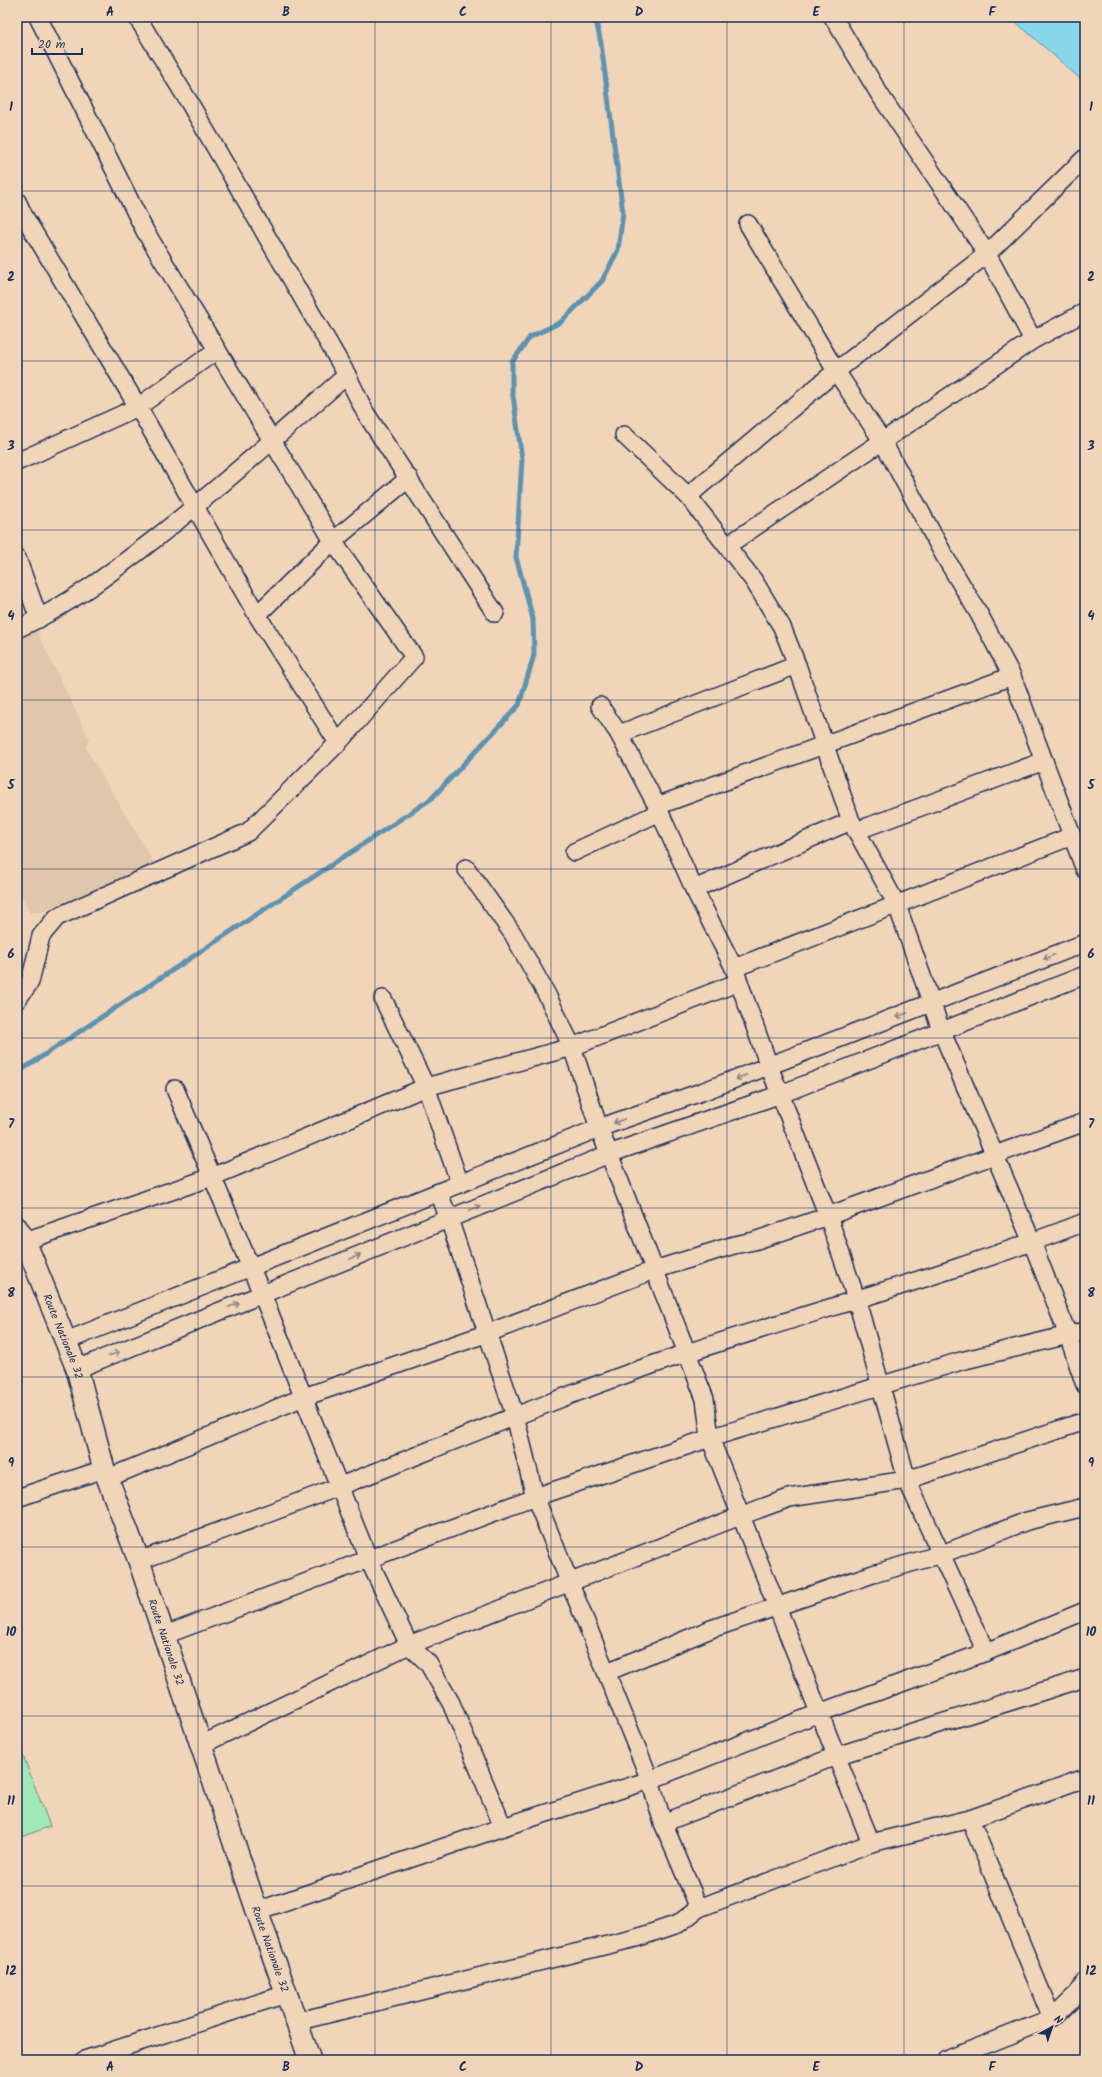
<svg xmlns="http://www.w3.org/2000/svg" width="1102" height="2077" font-family="Kalam,sans-serif">
	<rect width="100%" height="100%" fill="#f1d5b8"/>
	<filter id="ink" filterUnits="userSpaceOnUse"><feTurbulence type="fractalNoise" baseFrequency=".025" numOctaves="2"/><feDisplacementMap in="SourceGraphic" scale="8" xChannelSelector="R" yChannelSelector="G"/><feConvolveMatrix kernelMatrix="1 2 1 2 8 2 1 2 1" color-interpolation-filters="sRGB"/></filter>
	<g filter="url(#ink)">
		<path fill="#e0c6aa" d="M36,630L89,738L86,748L154,863L43,911L30,913L17,886V639Z"/>
		<path fill="#a2e9b7" stroke="#5e8c8a" d="M17,1740L50,1826L17,1839Z"/>
		<path fill="#89d5e9" stroke="#5d93b1" d="M1010,17H1085V83Z"/>
		<g fill="none" stroke-linecap="round" stroke-linejoin="round">
			<path stroke="#5d93b1" stroke-width="5" d="M17,1073L431,799L519,705L534,655L533,619L516,557L522,459L512,389V362L530,337L561,322L602,281L618,250L623,213L601,43L595,17"/>
			<defs>
				<g id="minor">
					<path d="M137,17L189,102L347,375L365,412L495,613"/>
					<path d="M833,17L880,95L987,254L1033,340"/>
					<path d="M17,201L24,216L138,407L257,615L338,743"/>
					<path d="M748,224L836,371L883,442L945,557L979,614L1012,676L1085,870"/>
					<path d="M624,435L688,496L754,581L782,627L797,665L851,821L897,905L941,1030L1032,1242L1068,1335L1085,1385"/>
					<path d="M17,462L138,407L217,350"/>
					<path d="M688,496L836,371L987,254L1085,158"/>
					<path d="M728,545L1033,340L1085,312"/>
					<path d="M17,558L39,619"/>
					<path d="M257,615L333,541L409,478"/>
					<path d="M17,629C68,606 112,572 156,538C222,486 284,430 347,375"/>
					<path d="M600,706L619,734L657,806L694,889L734,968L769,1066L828,1216L857,1301L907,1480L986,1652"/>
					<path d="M619,734L797,665"/>
					<path d="M657,806L1012,676"/>
					<path d="M856,831L1044,761"/>
					<path d="M574,852L660,812"/>
					<path d="M466,868L513,934L547,995L572,1047L599,1128L705,1399L710,1438L871,1843"/>
					<path d="M694,889L851,821"/>
					<path d="M734,968L1072,836"/>
					<path d="M383,999L426,1087L460,1184"/>
					<path d="M17,1000L30,982L41,936L57,917L248,832L338,743L414,657L333,541L145,231L38,17"/>
					<path d="M175,1089L262,1294L368,1558L409,1645L428,1663L451,1703L503,1827"/>
					<path d="M439,1193L449,1219L515,1416L535,1497L650,1780L663,1823L699,1908L871,1843L970,1819L1085,1778"/>
					<path d="M25,1241L212,1177L426,1087L572,1047L739,982"/>
					<path d="M66,1341L599,1128L704,1091L1085,943"/>
					<path d="M77,1369L609,1154L781,1094L1085,975"/>
					<path d="M108,1478L304,1397L488,1333L654,1270L734,1245L754,1241L828,1216L1085,1122"/>
					<path d="M17,1498L104,1469"/>
					<path d="M139,1561C207,1535 275,1512 343,1485C457,1440 570,1392 687,1353C819,1309 955,1273 1085,1222"/>
					<path d="M165,1635L535,1497L710,1438L961,1361L1085,1331"/>
					<path d="M607,1672L711,1629L873,1574L942,1554L1027,1521L1085,1507"/>
					<path d="M201,1745L409,1645L740,1516L789,1498L907,1480L1085,1421"/>
					<path d="M970,1819L1052,2018"/>
					<path d="M663,1823L836,1756L1085,1678"/>
					<path d="M257,1911L503,1827L650,1780L819,1713L986,1652L1085,1611"/>
					<path d="M295,2022L636,1938L678,1924L699,1908"/>
					<path d="M84,2060L286,1994"/>
					<path d="M946,2060L1052,2018L1078,1993L1085,1981"/>
				</g>
				<g id="tertiary">
					<path id="s1" d="M17,1228L25,1241L77,1369L104,1469L139,1561L257,1911L310,2060"/>
				</g>
			</defs>
			<use href="#minor" stroke="#1b2f5e" stroke-width="20"/>
			<use href="#tertiary" stroke="#1b2f5e" stroke-width="24"/>
			<use href="#minor" stroke="#f1d5b8" stroke-width="17"/>
			<use href="#tertiary" stroke="#f1d5b8" stroke-width="21"/>
		</g>
		<defs><path id="oneway-shaft" d="M-6 0H5M1.5-3L5.5 0L1.5 3" fill="none" stroke-width="1.6" stroke-linecap="round" stroke-linejoin="round"/></defs>
		<g stroke="#86828b">
			<use href="#oneway-shaft" transform="translate(1049 957) rotate(158)"/>
			<use href="#oneway-shaft" transform="translate(902 1015) rotate(159)"/>
			<use href="#oneway-shaft" transform="translate(741 1077) rotate(159)"/>
			<use href="#oneway-shaft" transform="translate(619 1121) rotate(160)"/>
			<use href="#oneway-shaft" transform="translate(475 1208) rotate(-22)"/>
			<use href="#oneway-shaft" transform="translate(355 1257) rotate(-22)"/>
			<use href="#oneway-shaft" transform="translate(234 1305) rotate(-22)"/>
			<use href="#oneway-shaft" transform="translate(114 1354) rotate(-22)"/>
		</g>
	</g>
	<path fill="none" stroke="#1b2f5e" stroke-width="1" stroke-opacity="0.55" d="M198,17V2060M375,17V2060M551,17V2060M727,17V2060M904,17V2060M17,191H1085M17,361H1085M17,530H1085M17,700H1085M17,869H1085M17,1038H1085M17,1208H1085M17,1377H1085M17,1547H1085M17,1716H1085M17,1886H1085"/>
	<g text-anchor="middle" stroke-width="3" stroke-linejoin="round" paint-order="stroke">
		<g font-size="11" fill="#1b2f5e" stroke="#f1d5b8">
			<text dy="4" stroke="none"><textPath href="#s1" startOffset="118">Route Nationale 32</textPath></text>
			<text dy="4" stroke="none"><textPath href="#s1" startOffset="441">Route Nationale 32</textPath></text>
			<text dy="4" stroke="none"><textPath href="#s1" startOffset="765">Route Nationale 32</textPath></text>
		</g>
	</g>
	<rect width="1102" height="2077" fill="none" stroke="#f1d5b8" stroke-width="44"/>
	<g transform="translate(1052 2027) rotate(40)" stroke="#f1d5b8" stroke-width="3" paint-order="stroke">
	<path d="M0-3L7 15L0 10L-7 15Z" fill="#1b2f5e"/>
	<text y="-6" font-size="11" font-weight="bold" text-anchor="middle" fill="#1b2f5e">N</text>
	</g>
	<path d="M32 48v6h50v-6" fill="none" stroke="#1b2f5e" stroke-width="2"/>
	<text x="38" y="48" font-size="12" fill="#1b2f5e" stroke="#f1d5b8" stroke-width="3" paint-order="stroke">20 m</text>
	<rect x="22" y="22" width="1058" height="2033" fill="none" stroke="#1b2f5e" stroke-width="1.5"/>
	<g font-size="13" text-anchor="middle" font-weight="bold" fill="#1b2f5e">
		<text x="110" y="16">A</text>
		<text x="286" y="16">B</text>
		<text x="463" y="16">C</text>
		<text x="639" y="16">D</text>
		<text x="816" y="16">E</text>
		<text x="992" y="16">F</text>
		<text x="11" y="111">1</text>
		<text x="1091" y="111">1</text>
		<text x="11" y="281">2</text>
		<text x="1091" y="281">2</text>
		<text x="11" y="450">3</text>
		<text x="1091" y="450">3</text>
		<text x="11" y="620">4</text>
		<text x="1091" y="620">4</text>
		<text x="11" y="789">5</text>
		<text x="1091" y="789">5</text>
		<text x="11" y="958">6</text>
		<text x="1091" y="958">6</text>
		<text x="11" y="1128">7</text>
		<text x="1091" y="1128">7</text>
		<text x="11" y="1297">8</text>
		<text x="1091" y="1297">8</text>
		<text x="11" y="1467">9</text>
		<text x="1091" y="1467">9</text>
		<text x="11" y="1636">10</text>
		<text x="1091" y="1636">10</text>
		<text x="11" y="1805">11</text>
		<text x="1091" y="1805">11</text>
		<text x="11" y="1975">12</text>
		<text x="1091" y="1975">12</text>
		<text x="110" y="2071">A</text>
		<text x="286" y="2071">B</text>
		<text x="463" y="2071">C</text>
		<text x="639" y="2071">D</text>
		<text x="816" y="2071">E</text>
		<text x="992" y="2071">F</text>
	</g>
</svg>
